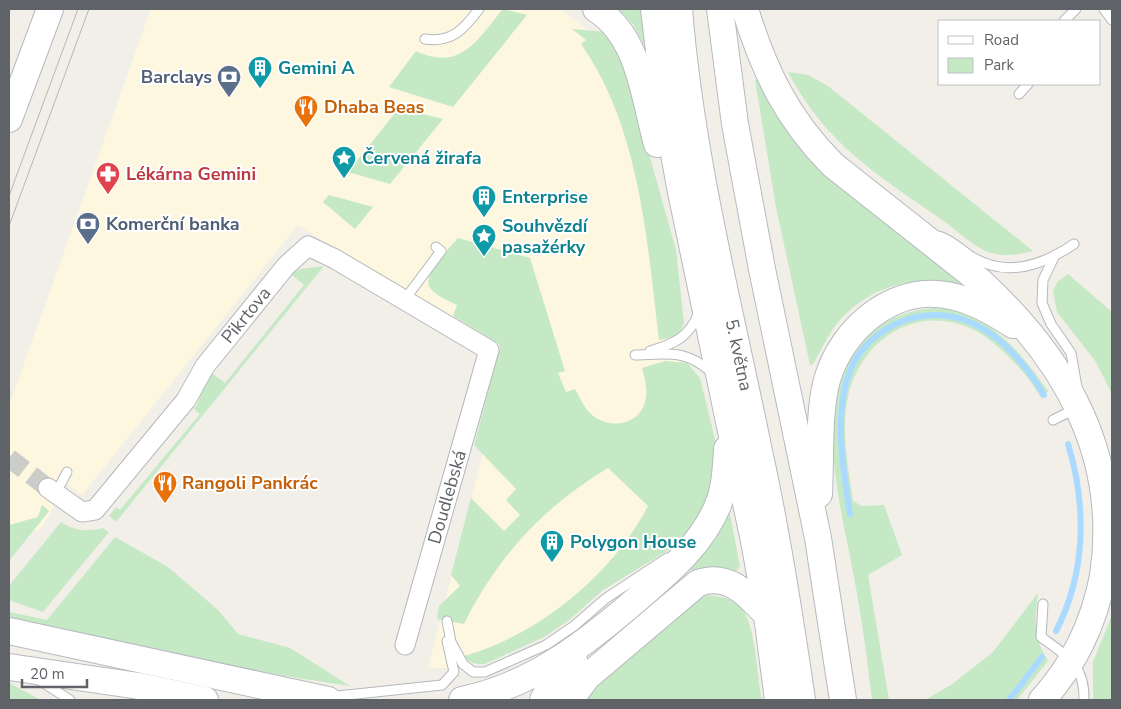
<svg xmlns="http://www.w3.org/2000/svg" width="1121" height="709" font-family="'Nunito Sans',sans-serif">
	<rect width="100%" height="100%" fill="#f1efe8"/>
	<path fill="#fef7e0" d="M151,9H560L602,41L631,128L682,372L658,514L577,600L501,650L458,668H428L508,356L298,225L82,495L67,484L41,529L9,537V406Z"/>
	<g fill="#c5e8c5">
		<path d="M503,9L527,15L453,107L389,87L416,51C461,72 477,40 503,9Z"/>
		<path d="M619,9H643L647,43H643L633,24Z"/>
		<path d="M572,29L607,32L615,43L629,80L626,82L631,90L676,250L684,323C681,335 670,338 659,340C647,241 640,128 581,44L586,40Z"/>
		<path d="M788,72L808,75L828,86L1033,251C1017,255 1004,257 988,252C974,247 954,228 941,219C876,174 826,144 788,72Z"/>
		<path d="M758,79L968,286C922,274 875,282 841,319C829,332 822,349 813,364L810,365L776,207L755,80Z"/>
		<path d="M399,108L443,119L390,184L348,172Z"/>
		<path d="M329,195L373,207L355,229L323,202Z"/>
		<path d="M458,238L530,258L565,371L558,373L566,392L575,389C580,398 584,408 592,415C607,428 636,427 644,405C649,393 645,380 642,368L665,361L687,363L700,378L717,447L714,486L704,510L683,541L603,590L568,621L544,637L485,664C476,664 470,664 464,656C539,635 612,575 648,506L608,468C544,506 497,557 464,624L437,619L439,606L460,586L451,575L471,498L504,531L520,515L506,500L516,489L474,445L500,347L498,343L453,316L457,305C449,301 435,295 430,288C421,274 450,248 458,238Z"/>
		<path d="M324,266L116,522L109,516L116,507L120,510L200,414L194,409C202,398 203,382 212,373L225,383L304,285L291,274L300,269Z"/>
		<path d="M1068,274L1112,312V394L1096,362L1057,312L1053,291L1058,281Z"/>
		<path d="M934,308C987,310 1020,351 1048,391L1041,398C1029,375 996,340 972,329C918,304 864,337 849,392C840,428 848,466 853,501L862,506L884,505L902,555L868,575L889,700H872C867,659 862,618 854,577C841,504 805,387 872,332C890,317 910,310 934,308Z"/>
		<path d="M42,505L49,511L9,561V525L38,517Z"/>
		<path d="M726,513L730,514L740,567L736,571C720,565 708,566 693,572L689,567Z"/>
		<path d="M61,522C74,531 88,532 103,528L109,532L43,612L9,600V586Z"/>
		<path d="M115,537L168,567L218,610L238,634L290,648L350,686L259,672L9,618V612L47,620Z"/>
		<path d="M1038,593C1035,622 1032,635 1048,661L1017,700H925L951,685L993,652Z"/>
		<path d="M705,595C715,596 729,597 738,604C757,621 756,675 762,700H586L591,690L686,603Z"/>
		<path d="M1112,615V700H1093V662Z"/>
		<path d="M9,683L41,700H9Z"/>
	</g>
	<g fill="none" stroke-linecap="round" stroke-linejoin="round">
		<g stroke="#aadaff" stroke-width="6">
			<path d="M850,514C843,468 832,408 853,364C862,346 881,330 900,322C964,297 1013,343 1044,395"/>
			<path d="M1056,631C1086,573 1087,506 1068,444"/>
			<path d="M1009,700L1042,657"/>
		</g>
		<path stroke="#ccccc8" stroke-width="19" stroke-dasharray="19 9" stroke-linecap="butt" d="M9,458L48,488"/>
		<defs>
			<g id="lane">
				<path d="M1104,9L1112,20"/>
				<path d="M1064,21L1076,9"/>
				<path d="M425,39C452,43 464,29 479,9"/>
				<path d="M1019,94L1028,84"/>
				<path d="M939,236C952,240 961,250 972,257C1008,278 1043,265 1074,244"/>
				<path d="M1054,257L1043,280L1042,303L1051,324L1071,353L1077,387"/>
				<path d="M405,299L441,251L436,247"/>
				<path d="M650,351C674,344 690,337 699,312"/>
				<path d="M635,355C667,354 686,349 711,372"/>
				<path d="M1053,420L1075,409"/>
				<path d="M56,493L67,472"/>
				<path d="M1043,604L1041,637C1067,656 1085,665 1084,700"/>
				<path d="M447,621L451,642L463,664L473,672H485L546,645L574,626L605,599L667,558"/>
				<path d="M39,680L70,700"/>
				<path d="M328,697L442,685L454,672L447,641"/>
			</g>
			<path id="street" d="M48,488L82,512L95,510L186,400L205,366L286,266L308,246L335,259L489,350L405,645"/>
			<g id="secondary">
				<path d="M596,9C640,37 644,98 657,144"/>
				<path d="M654,9L666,109L680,187L755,546L767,615L778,700"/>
				<path d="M679,9C691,158 729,305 759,451C777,533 790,617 802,700"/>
				<path d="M720,9L735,124L762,269L818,538L843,700"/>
				<path d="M745,9C764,71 787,119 833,165L981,282C1066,361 1121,456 1103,576C1094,623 1074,665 1042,700"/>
				<path d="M9,119L50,9"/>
				<path d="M819,494C821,461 818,412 827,380C842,327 897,281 955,297C976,302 995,313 1013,325"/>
				<path d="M9,631L328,700"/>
				<path d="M9,667L139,686L205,700"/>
				<path d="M462,700C534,685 589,641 643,594C672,569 703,542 718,505C725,488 726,467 727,449"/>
				<path d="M543,700L550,687L574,660"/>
				<path d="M570,700L587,677L698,583C729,572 748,595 767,615"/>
			</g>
		</defs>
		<use href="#lane" stroke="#b5b8bc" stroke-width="11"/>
		<use href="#street" stroke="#b5b8bc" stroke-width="21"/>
		<use href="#secondary" stroke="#b6babf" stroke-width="28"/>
		<use href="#lane" stroke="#fff" stroke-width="9"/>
		<use href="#street" stroke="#fff" stroke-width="19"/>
		<use href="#secondary" stroke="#fff" stroke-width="26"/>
		<g stroke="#b6b7b8" stroke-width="1">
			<path d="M9,196L78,9"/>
			<path d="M9,226L89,9"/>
		</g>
	</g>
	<defs>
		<symbol id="building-pin" viewBox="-11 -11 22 30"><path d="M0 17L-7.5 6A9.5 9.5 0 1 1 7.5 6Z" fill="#0f9aa8" stroke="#fff"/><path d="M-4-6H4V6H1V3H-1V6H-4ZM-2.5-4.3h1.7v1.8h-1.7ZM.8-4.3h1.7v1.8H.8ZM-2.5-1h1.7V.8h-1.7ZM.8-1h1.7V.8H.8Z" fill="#fff"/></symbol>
		<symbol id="bank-pin" viewBox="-11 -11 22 30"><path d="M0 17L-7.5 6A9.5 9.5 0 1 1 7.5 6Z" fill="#5c6f8a" stroke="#fff"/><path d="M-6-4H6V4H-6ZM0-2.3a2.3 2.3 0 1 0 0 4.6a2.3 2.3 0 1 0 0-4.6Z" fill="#fff"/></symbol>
		<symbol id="restaurant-pin" viewBox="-11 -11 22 30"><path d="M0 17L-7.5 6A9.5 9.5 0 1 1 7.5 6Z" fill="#e8710a" stroke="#fff"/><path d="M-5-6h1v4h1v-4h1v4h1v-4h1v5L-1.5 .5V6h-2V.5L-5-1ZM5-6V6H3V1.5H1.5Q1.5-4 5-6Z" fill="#fff"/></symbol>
		<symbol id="sight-pin" viewBox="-11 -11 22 30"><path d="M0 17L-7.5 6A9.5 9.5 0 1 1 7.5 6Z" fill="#0f9aa8" stroke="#fff"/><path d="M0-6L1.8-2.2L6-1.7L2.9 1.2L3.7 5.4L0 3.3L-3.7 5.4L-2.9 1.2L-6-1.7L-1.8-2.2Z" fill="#fff"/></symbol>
		<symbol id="pharmacy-pin" viewBox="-11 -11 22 30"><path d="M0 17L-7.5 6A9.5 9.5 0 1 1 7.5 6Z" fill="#e0444e" stroke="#fff"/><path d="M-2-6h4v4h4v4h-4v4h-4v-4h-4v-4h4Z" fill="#fff"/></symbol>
	</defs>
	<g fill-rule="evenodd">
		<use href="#building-pin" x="246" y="54" width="28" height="38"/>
		<use href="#bank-pin" x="215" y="63" width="28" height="38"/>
		<use href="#restaurant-pin" x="292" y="93" width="28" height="38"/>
		<use href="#sight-pin" x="330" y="144" width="28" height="38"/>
		<use href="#pharmacy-pin" x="94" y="160" width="28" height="38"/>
		<use href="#building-pin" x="470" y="183" width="28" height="38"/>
		<use href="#bank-pin" x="74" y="210" width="28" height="38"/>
		<use href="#sight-pin" x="470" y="222" width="28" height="38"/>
		<use href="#restaurant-pin" x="151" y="469" width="28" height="38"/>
		<use href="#building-pin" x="538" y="528" width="28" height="38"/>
	</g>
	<g text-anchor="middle" stroke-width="4" stroke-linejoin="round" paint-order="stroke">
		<g font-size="18" font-weight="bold" fill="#0d838f" stroke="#fff" text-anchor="start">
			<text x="278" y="74">Gemini A</text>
			<text x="362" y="164">Červená žirafa</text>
			<text x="502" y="203">Enterprise</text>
			<text x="502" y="232">Souhvězdí<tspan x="502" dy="21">pasažérky</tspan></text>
			<text x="570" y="548">Polygon House</text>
		</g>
		<g font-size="18" font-weight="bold" fill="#4e5e75" stroke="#fff" text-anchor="end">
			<text x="212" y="83">Barclays</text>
			<text x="106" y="230" text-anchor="start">Komerční banka</text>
		</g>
		<g font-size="18" font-weight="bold" fill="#c56008" stroke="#fff" text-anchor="start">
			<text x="324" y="113">Dhaba Beas</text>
			<text x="182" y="489">Rangoli Pankrác</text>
		</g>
		<g font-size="18" font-weight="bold" fill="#be3a42" stroke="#fff" text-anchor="start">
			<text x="126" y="180">Lékárna Gemini</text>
		</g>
		<g font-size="18" fill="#5f6368" stroke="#fff">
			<text transform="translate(246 315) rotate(-51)" y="6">Pikrtova</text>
			<text transform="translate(739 355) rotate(78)" y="6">5. května</text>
			<text transform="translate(447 497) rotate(-74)" y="6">Doudlebská</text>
		</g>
	</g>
	<rect width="1121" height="709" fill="none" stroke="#5f6368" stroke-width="20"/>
	<rect x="938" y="20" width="162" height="65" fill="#ffffff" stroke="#bfc1c3"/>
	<rect x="948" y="36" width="25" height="8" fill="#ffffff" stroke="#bfc1c3"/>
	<text x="984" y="45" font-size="15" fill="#5f6368">Road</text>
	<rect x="948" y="58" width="25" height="15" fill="#c5e8c5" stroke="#bfc1c3"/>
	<text x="984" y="70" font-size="15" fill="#5f6368">Park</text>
	<path d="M22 679v8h65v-8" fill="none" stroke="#5f6368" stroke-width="2.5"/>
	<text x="30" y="679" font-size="15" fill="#5f6368" stroke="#ffffff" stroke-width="4" paint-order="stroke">20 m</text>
</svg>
